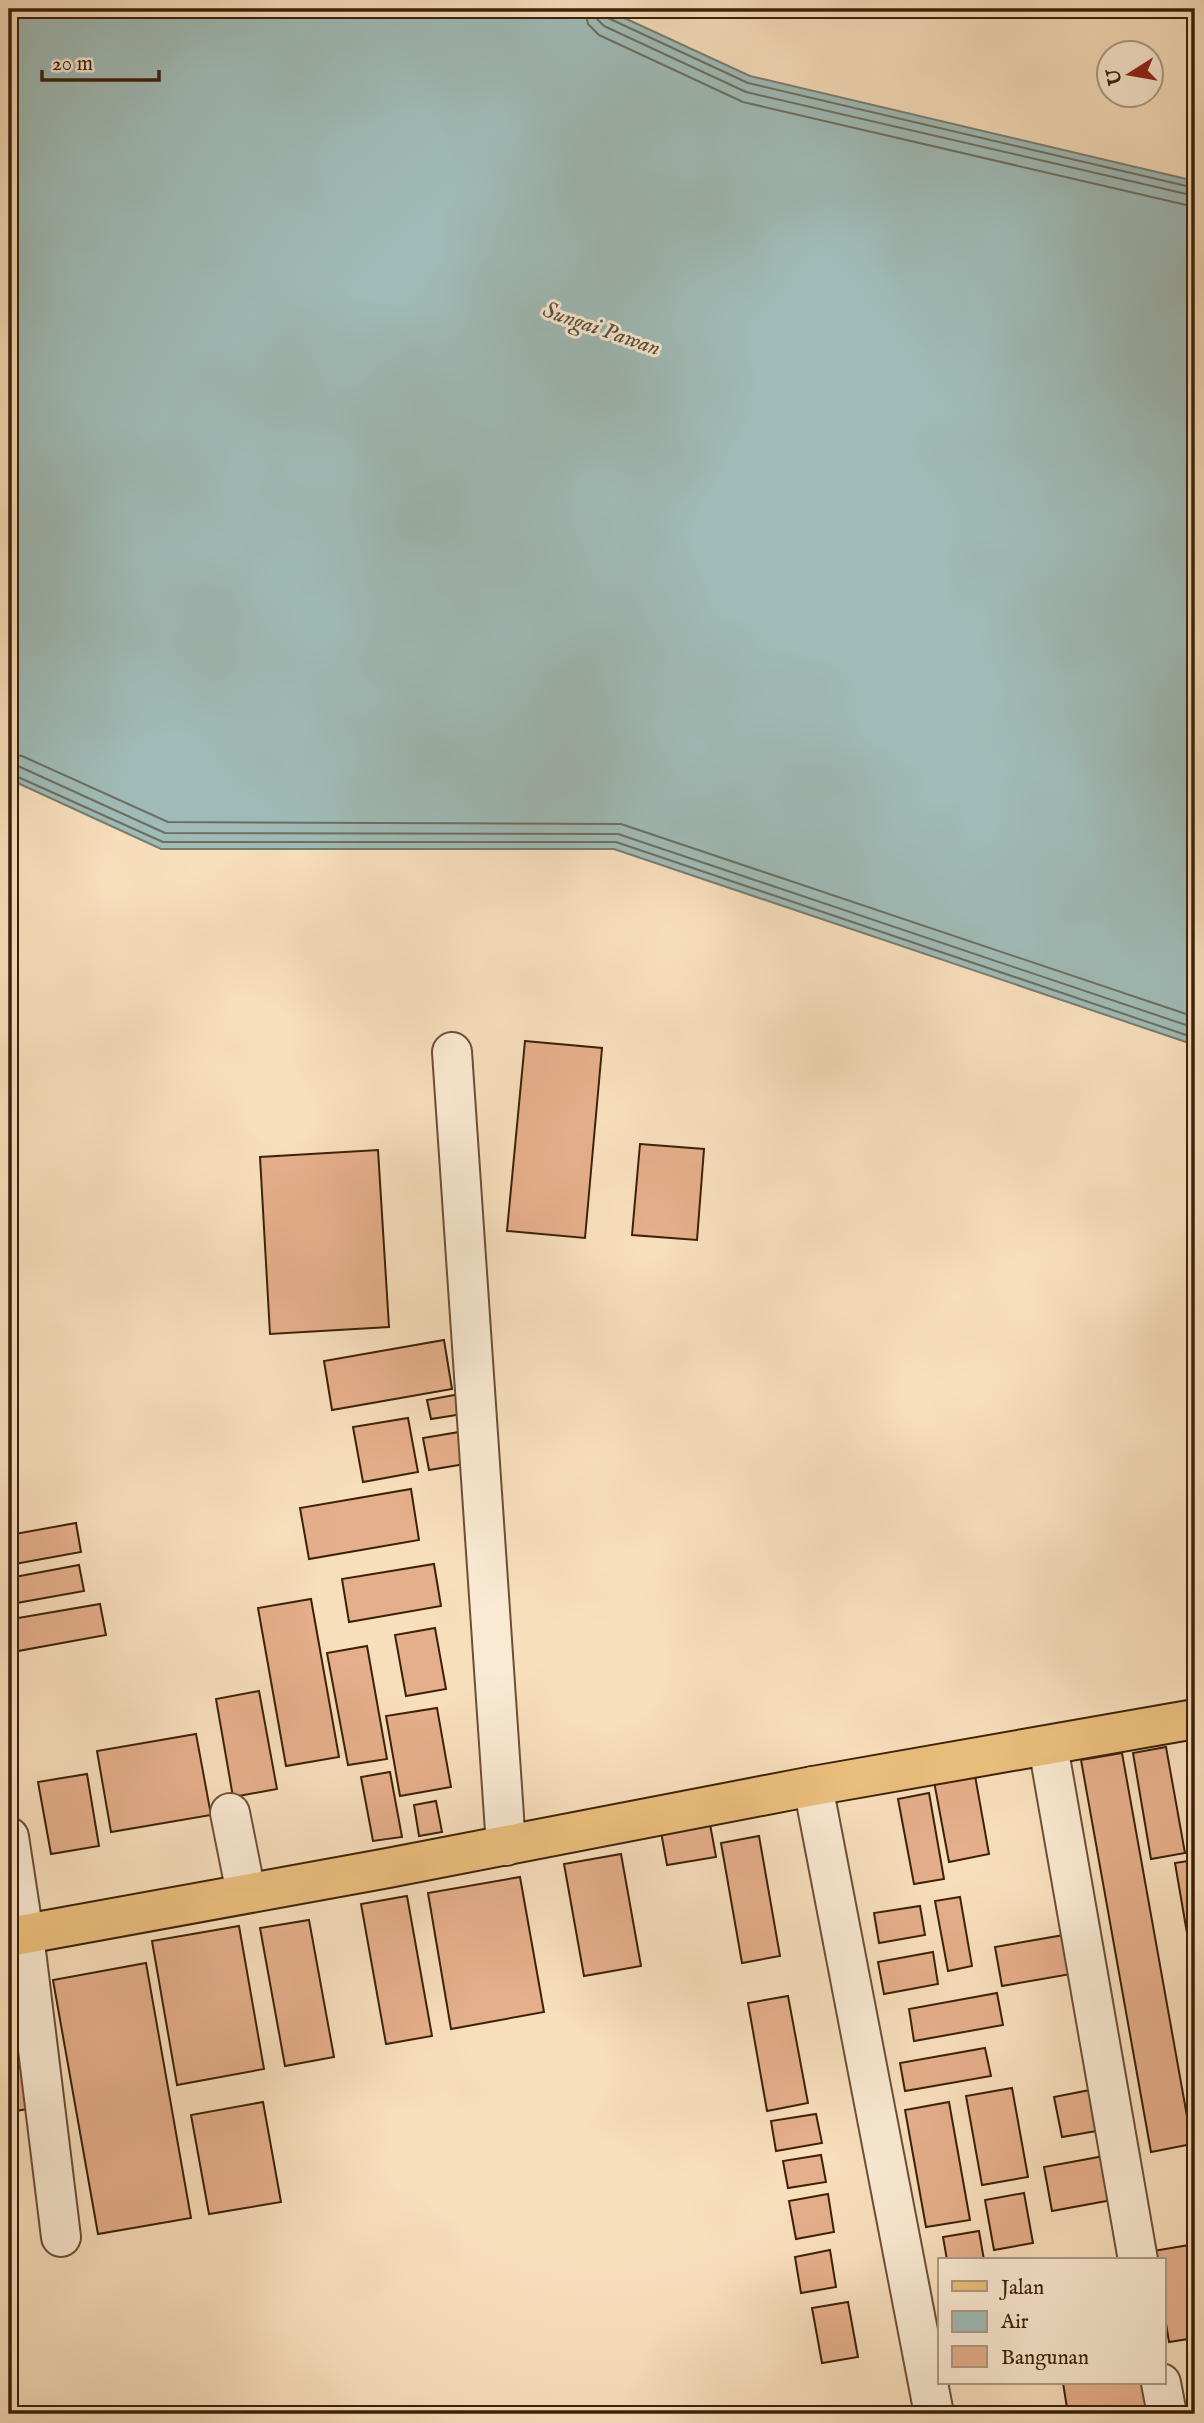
<svg xmlns="http://www.w3.org/2000/svg" width="1204" height="2423" font-family="'IM FELL English',serif">
	<rect width="100%" height="100%" fill="#f8dfbc"/>
	<filter id="stains"><feTurbulence type="fractalNoise" baseFrequency=".00286" numOctaves="4"/><feColorMatrix values="0 0 0 0 .2 0 0 0 0 .09 0 0 0 0 .02 0 0 0 .5 -.17"/></filter>
	<radialGradient id="worn" r=".72"><stop offset=".6" stop-color="#630" stop-opacity="0"/><stop offset="1" stop-color="#630" stop-opacity=".3"/></radialGradient>
	<path fill="#9fbbb7" stroke="#777d72" stroke-width="2" d="M9,9H605L750,76L1195,181V1045L614,849H161L9,779Z"/>
	<g fill="none" stroke-linecap="round" stroke-linejoin="round">
		<g stroke="#6e6e60" stroke-width="2">
			<path d="M585,9L588,24L599,35L743,102L1195,207"/>
			<path d="M595,9L597,19L604,26L746,92L1195,196"/>
			<path d="M604,9V14L608,18L748,83L1195,188"/>
			<path d="M9,754L22,756L168,822L621,824L1195,1017"/>
			<path d="M9,764L18,766L165,833L618,834L1195,1028"/>
			<path d="M9,773L163,842H616L1195,1038"/>
		</g>
	</g>
	<g fill="#e6af8b" stroke="#3c210a" stroke-width="2">
		<path d="M525,1041L602,1048L585,1238L507,1231Z"/>
		<path d="M640,1144L704,1149L697,1240L632,1235Z"/>
		<path d="M378,1150L389,1327L270,1334L260,1157Z"/>
		<path d="M444,1340L452,1389L332,1410L324,1361Z"/>
		<path d="M460,1394L463,1414L431,1419L427,1400Z"/>
		<path d="M408,1418L418,1472L363,1482L353,1427Z"/>
		<path d="M465,1431L471,1463L429,1470L423,1438Z"/>
		<path d="M411,1489L419,1540L309,1559L300,1508Z"/>
		<path d="M76,1523L81,1552L9,1565V1535Z"/>
		<path d="M434,1564L441,1606L349,1622L342,1579Z"/>
		<path d="M79,1565L84,1591L11,1604L9,1578Z"/>
		<path d="M311,1599L339,1757L286,1766L258,1608Z"/>
		<path d="M100,1604L106,1635L18,1651L12,1619Z"/>
		<path d="M435,1628L446,1689L406,1696L395,1635Z"/>
		<path d="M367,1646L387,1759L348,1765L327,1653Z"/>
		<path d="M259,1691L277,1789L233,1797L216,1699Z"/>
		<path d="M437,1708L451,1787L400,1796L386,1716Z"/>
		<path d="M196,1734L211,1815L111,1832L97,1751Z"/>
		<path d="M1166,1747L1185,1853L1151,1859L1133,1753Z"/>
		<path d="M1122,1753L1192,2144L1151,2152L1081,1760Z"/>
		<path d="M974,1770L989,1854L949,1862L933,1776Z"/>
		<path d="M390,1772L402,1837L373,1841L361,1777Z"/>
		<path d="M87,1774L99,1846L51,1854L38,1782Z"/>
		<path d="M929,1793L944,1879L914,1884L898,1799Z"/>
		<path d="M436,1801L442,1832L419,1836L414,1805Z"/>
		<path d="M710,1824L716,1857L667,1865L661,1832Z"/>
		<path d="M759,1836L780,1956L742,1963L721,1843Z"/>
		<path d="M621,1854L641,1966L584,1976L564,1864Z"/>
		<path d="M1195,1860V1937L1188,1939L1175,1863Z"/>
		<path d="M520,1877L544,2012L451,2029L428,1893Z"/>
		<path d="M407,1896L432,2036L386,2044L361,1904Z"/>
		<path d="M960,1897L972,1966L948,1971L935,1901Z"/>
		<path d="M920,1906L925,1935L879,1943L874,1913Z"/>
		<path d="M309,1920L334,2057L285,2066L260,1928Z"/>
		<path d="M239,1926L264,2069L177,2085L152,1941Z"/>
		<path d="M1064,1935L1071,1974L1002,1986L995,1947Z"/>
		<path d="M933,1952L938,1984L884,1994L878,1962Z"/>
		<path d="M146,1963L191,2218L98,2234L53,1980Z"/>
		<path d="M997,1993L1003,2025L914,2041L909,2009Z"/>
		<path d="M788,1996L808,2103L767,2111L748,2003Z"/>
		<path d="M22,1999L41,2107L9,2112V2002Z"/>
		<path d="M985,2048L991,2076L905,2091L900,2063Z"/>
		<path d="M1012,2088L1028,2177L982,2185L966,2096Z"/>
		<path d="M1100,2088L1108,2129L1062,2137L1054,2097Z"/>
		<path d="M263,2102L281,2202L209,2214L191,2115Z"/>
		<path d="M949,2102L970,2220L926,2227L905,2110Z"/>
		<path d="M816,2114L822,2143L776,2151L771,2121Z"/>
		<path d="M1115,2154L1123,2198L1052,2211L1044,2167Z"/>
		<path d="M821,2155L826,2182L788,2188L783,2161Z"/>
		<path d="M1024,2193L1033,2243L994,2250L985,2200Z"/>
		<path d="M828,2194L834,2232L796,2239L789,2201Z"/>
		<path d="M979,2231L984,2260H947L943,2237Z"/>
		<path d="M1195,2244V2338L1169,2342L1164,2311V2260H1155L1153,2251Z"/>
		<path d="M830,2250L836,2287L801,2293L795,2257Z"/>
		<path d="M848,2302L858,2357L822,2363L812,2308Z"/>
		<path d="M1063,2383H1151L1156,2411L1140,2414H1068Z"/>
		<path d="M981,2409L982,2414H950Z"/>
		<path d="M1049,2409L1050,2414H1019Z"/>
	</g>
	<g fill="none" stroke-linecap="round" stroke-linejoin="round">
		<defs>
			<g id="minor">
				<path d="M452,1052L506,1846"/>
				<path d="M1048,1746L1138,2260"/>
				<path d="M813,1786L934,2414"/>
				<path d="M230,1813L246,1893"/>
				<path d="M9,1837L24,1935L61,2237"/>
				<path d="M1161,2383L1167,2414"/>
			</g>
			<path id="major" d="M9,1937L388,1868L813,1786L1195,1719"/>
		</defs>
		<use href="#minor" stroke="#6b5036" stroke-width="42"/>
		<use href="#major" stroke="#3c210a" stroke-width="42"/>
		<use href="#minor" stroke="#faead3" stroke-width="38"/>
		<use href="#major" stroke="#ecc07e" stroke-width="38"/>
	</g>
	<g text-anchor="middle" stroke-width="6" stroke-linejoin="round" paint-order="stroke">
		<g font-size="23" font-style="italic" fill="#5a4f3e" stroke="#faead3">
			<text transform="translate(602 328) rotate(19)" y="8">Sungai Pawan</text>
		</g>
	</g>
	<rect width="1204" height="2423" fill="none" stroke="#f8dfbc" stroke-width="35"/>
	<rect x="10" y="10" width="1183" height="2402" fill="none" stroke="#3c210a" stroke-width="3.5"/>
	<rect x="18" y="18" width="1169" height="2388" fill="none" stroke="#3c210a" stroke-width="2"/>
	<rect x="938" y="2258" width="228" height="126" fill="#faead3" stroke="#ae9a83" stroke-width="2"/>
	<rect x="952" y="2281" width="35" height="10" fill="#ecc07e" stroke="#ae9a83" stroke-width="2"/>
	<text x="1001" y="2294" font-size="21" fill="#3c210a">Jalan</text>
	<rect x="952" y="2311" width="35" height="21" fill="#9fbbb7" stroke="#ae9a83" stroke-width="2"/>
	<text x="1001" y="2328" font-size="21" fill="#3c210a">Air</text>
	<rect x="952" y="2346" width="35" height="21" fill="#e6af8b" stroke="#ae9a83" stroke-width="2"/>
	<text x="1001" y="2364" font-size="21" fill="#3c210a">Bangunan</text>
	<g transform="translate(1130 74) rotate(259)"><circle r="33" fill="#faead3" stroke="#ae9a83" stroke-width="2"/>
	<path d="M0-5L12 26L0 18L-12 26Z" fill="#8f2418"/>
	<text y="-10" font-size="19" font-weight="bold" text-anchor="middle" fill="#3c210a">U</text>
	</g>
	<path d="M42 70v10h117v-10" fill="none" stroke="#3c210a" stroke-width="3.5"/>
	<text x="52" y="70" font-size="21" fill="#3c210a" stroke="#faead3" stroke-width="5" paint-order="stroke">20 m</text>
	<rect width="100%" height="100%" filter="url(#stains)"/>
	<rect width="100%" height="100%" fill="url(#worn)"/>
</svg>
